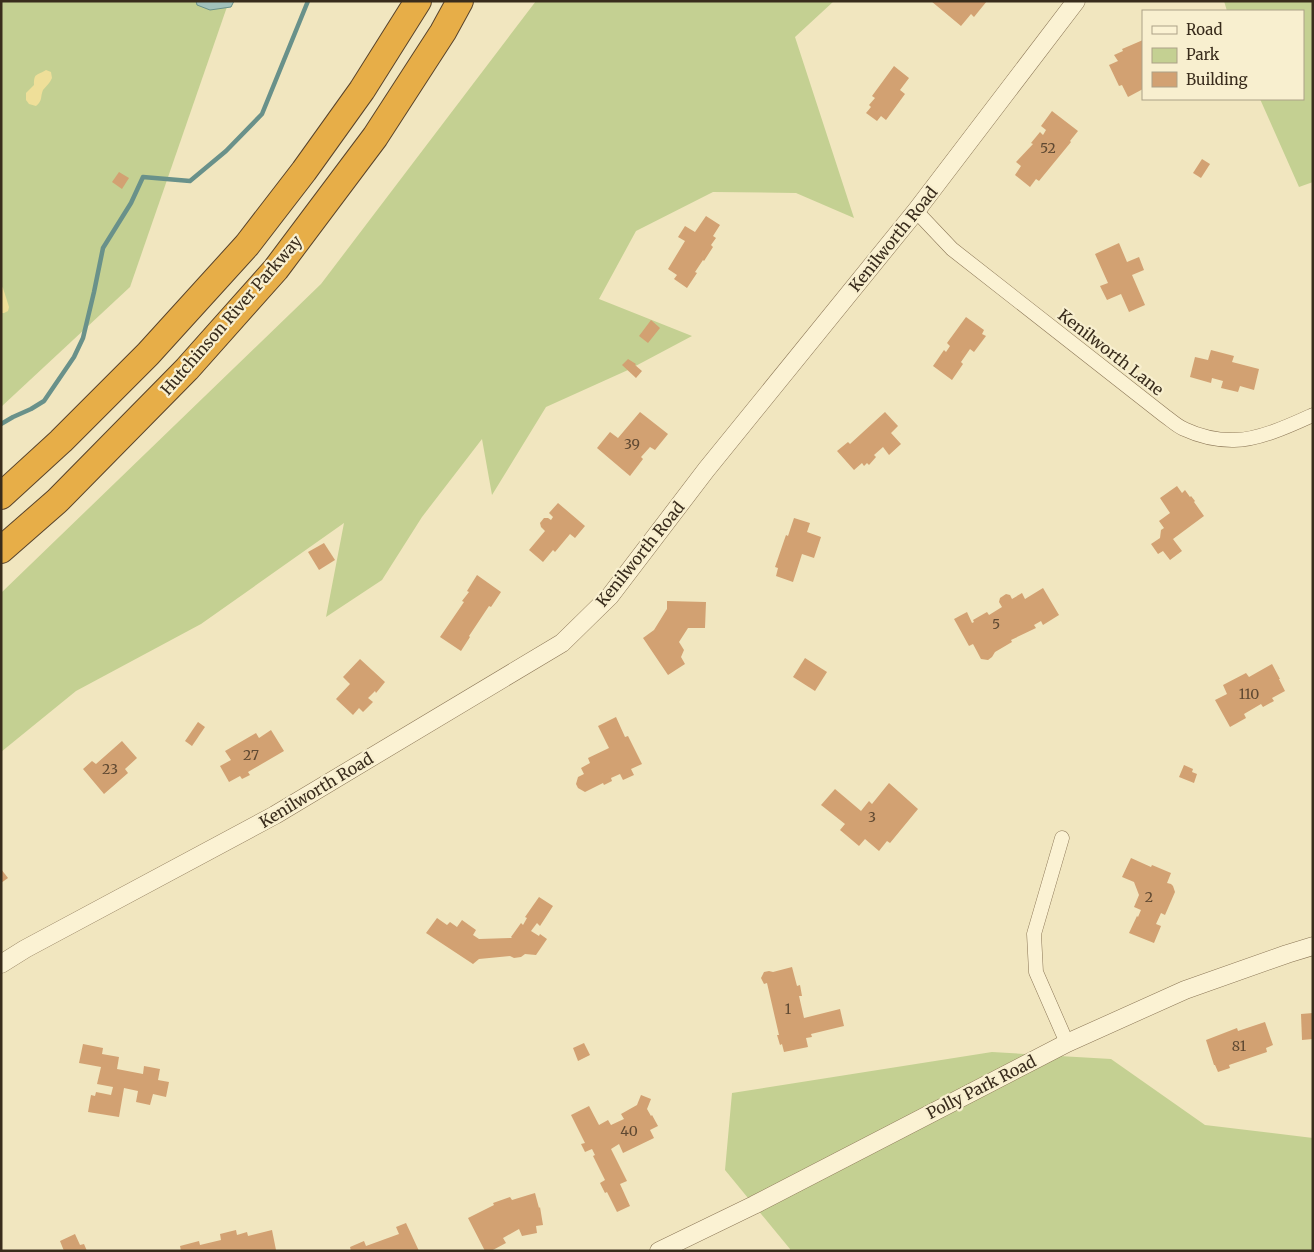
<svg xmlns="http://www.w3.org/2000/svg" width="1314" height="1252" font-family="Merriweather,serif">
	<rect width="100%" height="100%" fill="#f1e6bf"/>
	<g fill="#c4d092">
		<path d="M1,1H229L130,287L1,407Z"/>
		<path d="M536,1H834L795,37L854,218L796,193L713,192L636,231L599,299L692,336L628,370L546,407L492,495L482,439L422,517L382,580L326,617L344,523L201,624L76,691L1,752V593L321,284Z"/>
		<path d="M1224,1H1313V182L1299,187L1260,99H1303V11H1227Z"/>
		<path d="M992,1052L1111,1059L1205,1125L1313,1138V1251H790V1249L725,1170L732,1093Z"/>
	</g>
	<g fill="#efdf99">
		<path d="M46,70L51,72L52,78C50,83 46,86 43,90C40,97 43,100 36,106L29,104L26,100V93L34,85C34,72 37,76 46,70Z"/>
		<path d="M1,286L3,288L9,307L8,311L4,313H1Z"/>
	</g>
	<path fill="#a2c2bb" stroke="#69918a" d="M196,1H234L231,7L210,10L197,5Z"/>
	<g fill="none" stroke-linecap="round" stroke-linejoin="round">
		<path stroke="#69918a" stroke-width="4.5" d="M1,424L13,417L31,409L44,401L74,357L83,338L94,292L103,248L131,203L143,177L190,181L226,151L262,114L308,1"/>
	</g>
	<g fill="#d2a172">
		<path d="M931,1H987L974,17L971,14L961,26Z"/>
		<path d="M1143,40V77H1142L1143,89L1128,97L1122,85L1119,86L1109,65L1118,61L1114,55L1123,51L1122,49Z"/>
		<path d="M894,66L909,78L900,90L905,94L886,120L881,116L877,121L866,113L871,107L869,105L875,98L872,96Z"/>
		<path d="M1052,111L1078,131L1070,141L1071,142L1039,181L1036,179L1030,187L1015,175L1021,166L1016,162L1033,144L1031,143L1040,132L1043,135L1046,130L1041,126Z"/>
		<path d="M1202,159L1210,164L1201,178L1193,173Z"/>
		<path d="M119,172L129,178L122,189L112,182Z"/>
		<path d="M706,216L720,225L713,236L716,238L711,245L713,247L704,261L703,260L695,272L697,273L687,288L674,279L677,275L668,269L685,241L678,237L685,226L695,232Z"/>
		<path d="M1119,243L1127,262L1139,257L1144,270L1132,275L1145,305L1129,312L1121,294L1107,300L1100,286L1108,283L1095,254Z"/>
		<path d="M966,317L984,330L982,334L986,336L974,352L970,349L961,362L963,364L952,380L933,366L944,350L946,352L950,346L947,343Z"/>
		<path d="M651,320L660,328L648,343L639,336Z"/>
		<path d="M1211,350L1234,356L1232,362L1259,369L1254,390L1240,386L1238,392L1221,388L1223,381L1212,378L1211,383L1190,377L1195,357L1208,360Z"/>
		<path d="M628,359L636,364L635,365L642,371L636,378L622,365Z"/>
		<path d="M640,412L668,434L655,450L650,447L641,457L643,459L630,476L597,448L610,432L618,438Z"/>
		<path d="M885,412L898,426L891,433L901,444L889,455L883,447L874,455L876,457L869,465L867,463L864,466L862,463L854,470L837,451L848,442L850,444Z"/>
		<path d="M1177,486L1182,493L1185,490L1190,497L1191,496L1195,501L1194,502L1204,516L1173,539L1182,551L1170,560L1163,551L1158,554L1151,544L1160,538L1161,530L1164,528L1159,521L1170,513L1160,498Z"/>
		<path d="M558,503L585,526L575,538L570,534L555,552L553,550L543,562L529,550L545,531L541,527L540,523L544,518H548L551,520L553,517L549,513Z"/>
		<path d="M794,518L810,523L807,532L821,537L814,558L802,554L793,582L776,576L778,568L775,567L786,535L788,536Z"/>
		<path d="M324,543L335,560L319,570L308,552Z"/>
		<path d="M477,575L501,592L491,607L489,606L469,636L470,637L461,651L440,637L464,602L462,601L469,592L467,591Z"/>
		<path d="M1043,588L1059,615L1043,625L1041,621L1034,625L1036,628L1011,640L1012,642L995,652L992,657L988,660L981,659L973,644L969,646L954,619L967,612L972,623L974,622L973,620L987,612L989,615L1002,607L999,602L1000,598L1006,594L1010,595L1012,599L1022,593L1025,599Z"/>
		<path d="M667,601L706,602L705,628H688L679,642L684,650L681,657L685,664L668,675L643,638L654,630L667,609Z"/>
		<path d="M805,658L827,672L815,691L793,677Z"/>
		<path d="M360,659L385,682L376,693L375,691L368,698L373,702L363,712L359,708L353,715L336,699L350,684L343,677Z"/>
		<path d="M1272,664L1280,679H1279L1285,691L1272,698L1274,701L1263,707L1261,704L1244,714L1246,718L1230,727L1215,700L1227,694L1223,685L1246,673L1249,677Z"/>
		<path d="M616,717L625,737L628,736L642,764L631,769L634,775L623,780L620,774L611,778L612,781L604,785L603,783L585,792L578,788L576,784L578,777L584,774L581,768L590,763L588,758L609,748L598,726Z"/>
		<path d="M198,722L205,727L192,746L185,741Z"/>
		<path d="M271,730L284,751L248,772L250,775L242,779L240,776L229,782L220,766L231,760L225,751L256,733L259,738Z"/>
		<path d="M122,741L137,758L125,769L128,773L104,794L83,769L92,761L96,764Z"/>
		<path d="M1184,765L1193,769L1192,772L1197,774L1194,783L1179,777Z"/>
		<path d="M889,783L918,809L890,843L887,841L879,851L865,839L859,846L840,830L845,824L821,805L835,789L861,811L869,801L872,804Z"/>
		<path d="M1131,858L1151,867L1152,865L1171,873L1167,883L1171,884L1173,886L1175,892L1165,915L1161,913L1156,924L1161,926L1154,943L1129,933L1137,916L1138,917L1141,910L1134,907L1139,895L1134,882L1122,877Z"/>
		<path d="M1,869L8,878L1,883Z"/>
		<path d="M539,897L553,906L540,926L537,923L531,931L539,936L540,934L547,939L536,955L525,954L521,957L514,958L510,956L479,959L473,964L426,933L437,918L447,925L450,922L457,927L462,920L476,930L473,935L479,939L512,938L511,937L521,923L523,925L527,918L525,917Z"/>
		<path d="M792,967L797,986L800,985L802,996H799L804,1018L840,1009L844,1026L811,1034L812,1037L806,1038L808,1047L784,1052L782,1044L780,1045L777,1035H779L767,983L764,984L761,978L764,972L769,971L773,972Z"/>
		<path d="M1313,1013V1039L1302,1040L1301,1014Z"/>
		<path d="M1265,1022L1273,1045L1266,1048L1267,1052L1229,1065L1230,1068L1218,1072L1215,1065H1214L1206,1040L1237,1028L1238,1031Z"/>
		<path d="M584,1043L590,1055L578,1061L573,1048Z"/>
		<path d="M83,1044L103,1048L102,1054L119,1057L117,1069L143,1074L144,1066L160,1069L158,1080L169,1082L166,1097L153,1094L150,1105L136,1102L138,1091L124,1088L119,1117L88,1112L91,1095L95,1096L96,1092L111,1095L113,1087L97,1084L101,1067L79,1063Z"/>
		<path d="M641,1095L651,1099L647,1109L651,1116L652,1115L658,1126L650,1130L654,1138L623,1153L619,1144L611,1149L627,1181L620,1184L630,1206L617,1212L607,1192L605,1193L600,1183L605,1180L593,1156L595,1155L592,1149L585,1152L581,1144L585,1143L571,1115L589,1106L599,1125L608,1120L611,1125L624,1119L621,1114L637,1105Z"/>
		<path d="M535,1193L539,1208L540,1207L543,1225L536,1226L537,1233L522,1236L519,1229L503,1238L506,1243L491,1251H485L468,1218L494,1205L493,1203L510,1197L512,1200Z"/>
		<path d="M406,1223L419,1251H351L350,1247L364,1241L366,1246L399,1234L396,1227Z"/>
		<path d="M236,1230L237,1235L247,1232L248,1236L272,1230L276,1250L181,1251L180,1246L199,1241L200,1245L221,1240L220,1234Z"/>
		<path d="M75,1234L80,1245L84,1244L87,1251H64L60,1241Z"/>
	</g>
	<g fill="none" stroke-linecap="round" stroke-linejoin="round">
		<defs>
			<g id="minor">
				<path d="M916,211L952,249L1165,416C1171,420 1177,426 1184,429C1199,436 1216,440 1232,440C1257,441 1291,425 1313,415"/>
				<path d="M1062,838L1034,934L1036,972L1067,1043"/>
			</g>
			<g id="tertiary">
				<path d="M1,964L25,949L275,815L562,643L610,596L706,470L916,211L1076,1"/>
				<path d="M659,1251L754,1205L1067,1043L1185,990L1287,954L1313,946"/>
			</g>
			<g id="motorway">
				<path d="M1,496L61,441L148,354L247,245L304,171L362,90L418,1"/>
				<path d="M1,550L57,501L187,369L276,269L375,137L443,32L460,1"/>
			</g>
		</defs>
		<use href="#minor" stroke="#8b7656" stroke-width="15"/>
		<use href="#tertiary" stroke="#8b7656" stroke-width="19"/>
		<use href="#motorway" stroke="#58432b" stroke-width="28"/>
		<use href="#minor" stroke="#fbf2d3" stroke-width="14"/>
		<use href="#tertiary" stroke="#fbf2d3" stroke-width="18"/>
		<use href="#motorway" stroke="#e7ae48" stroke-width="26"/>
	</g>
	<g text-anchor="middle" stroke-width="4.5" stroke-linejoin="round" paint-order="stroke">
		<g font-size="14" fill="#5f4932">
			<text x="1048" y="153">52</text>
			<text x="632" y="449">39</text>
			<text x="996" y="629">5</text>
			<text x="1249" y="699">110</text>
			<text x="251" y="760">27</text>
			<text x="110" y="774">23</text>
			<text x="872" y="822">3</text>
			<text x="1149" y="902">2</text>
			<text x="788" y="1014">1</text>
			<text x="1239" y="1051">81</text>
			<text x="629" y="1136">40</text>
		</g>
		<g font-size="16" fill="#392c1c" stroke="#f8efcf">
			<text transform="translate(893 239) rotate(-51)" y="6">Kenilworth Road</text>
			<text transform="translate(231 315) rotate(-49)" y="6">Hutchinson River Parkway</text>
			<text transform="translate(1111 352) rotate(38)" y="6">Kenilworth Lane</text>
			<text transform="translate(640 554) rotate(-51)" y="6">Kenilworth Road</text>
			<text transform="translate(316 790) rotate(-31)" y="6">Kenilworth Road</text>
			<text transform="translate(981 1087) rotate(-27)" y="6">Polly Park Road</text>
		</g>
	</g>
	<rect width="1314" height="1252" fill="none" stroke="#392c1c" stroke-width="5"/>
	<rect x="1142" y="10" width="162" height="90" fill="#f8efcf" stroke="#aca187"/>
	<rect x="1152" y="26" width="25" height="8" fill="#fbf2d3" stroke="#aca187"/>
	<text x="1186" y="35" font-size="15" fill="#392c1c">Road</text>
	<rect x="1152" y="48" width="25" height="15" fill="#c4d092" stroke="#aca187"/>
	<text x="1186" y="60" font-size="15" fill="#392c1c">Park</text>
	<rect x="1152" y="72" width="25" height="15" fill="#d2a172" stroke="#aca187"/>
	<text x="1186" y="85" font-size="15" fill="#392c1c">Building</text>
</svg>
